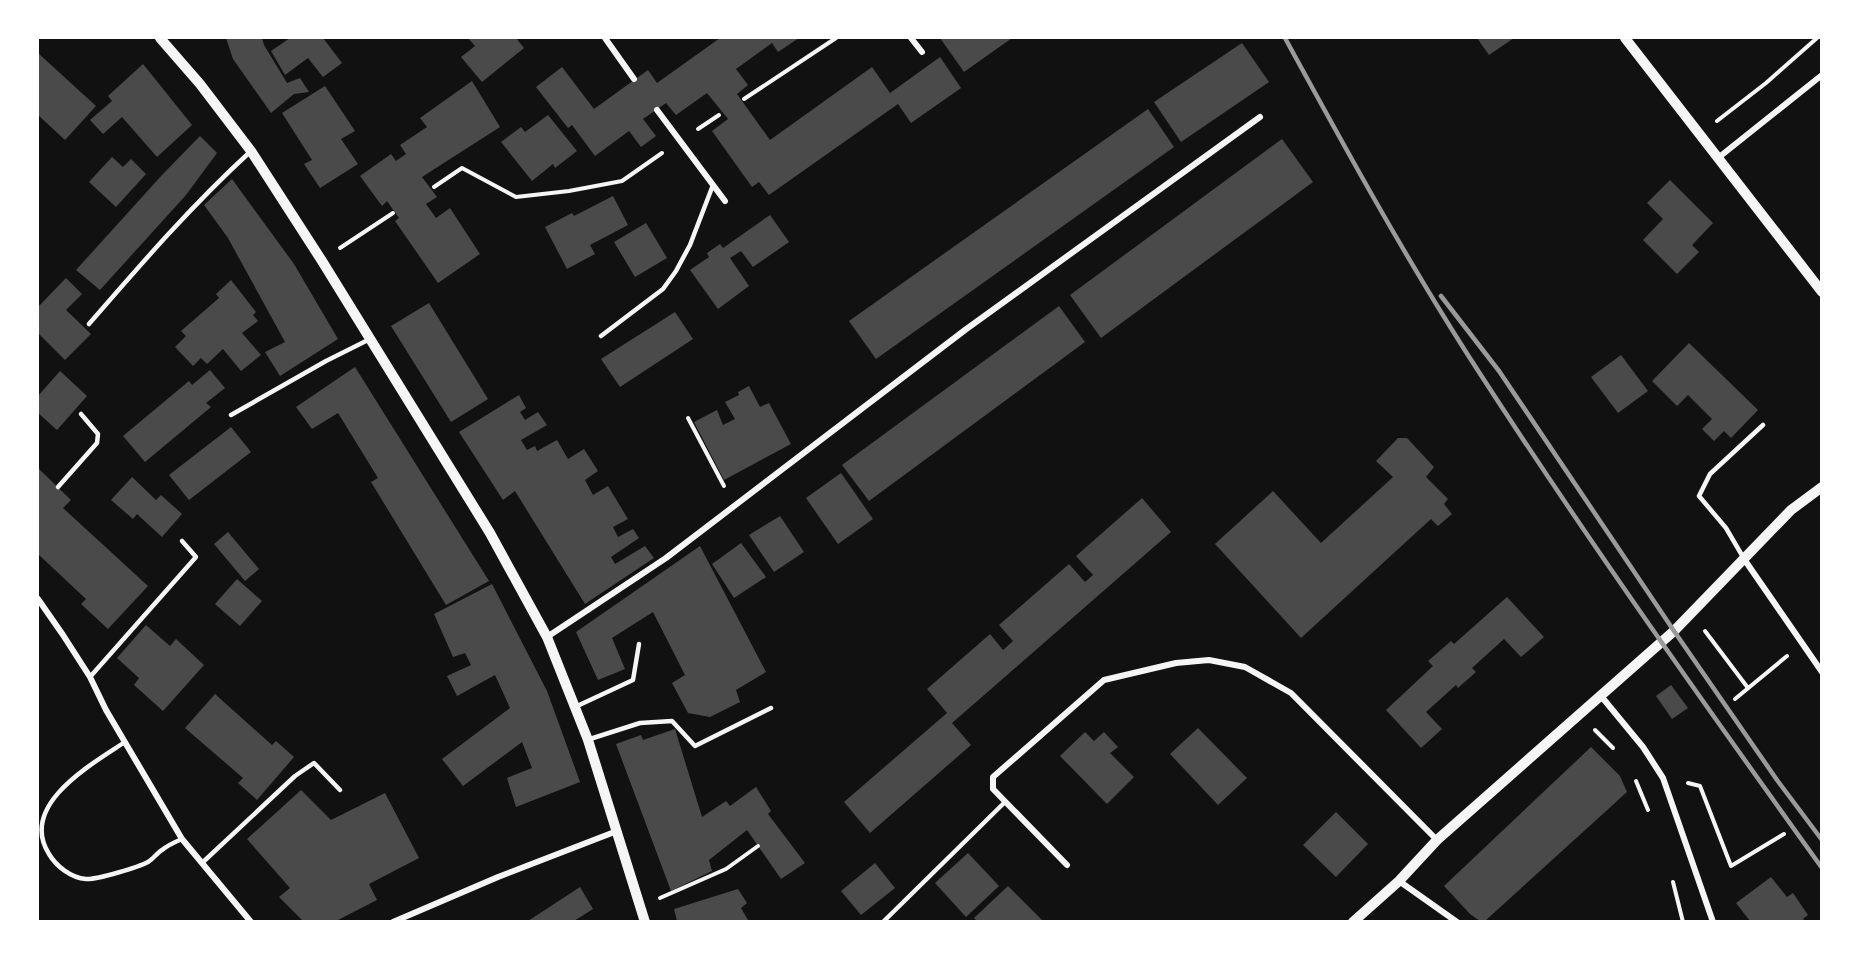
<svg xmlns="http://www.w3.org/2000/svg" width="1859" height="959" font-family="'Space Grotesk',sans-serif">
	<rect width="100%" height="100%" fill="#111"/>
	<g fill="#4a4a4a">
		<path d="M226,38H262L264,45L287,83L300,78L309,92L294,94L271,113L233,59Z"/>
		<path d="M290,38H323L342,63L323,77L308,58L285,75L271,51Z"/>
		<path d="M468,38H516L524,48L482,82L461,57L475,46Z"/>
		<path d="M720,38H799L778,52L772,43L736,69L748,85L737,94L770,140L872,67L890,93L940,57L961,88L911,123L898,104L769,195L759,182L752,187L712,131L728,119L707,93L676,115L666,103L643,119L656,136L641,147L629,131L595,156L572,125L568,128L536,87L562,67L594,109L648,70L657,83Z"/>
		<path d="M940,38H1012L964,72Z"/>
		<path d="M1477,38H1514L1489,55Z"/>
		<path d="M1242,43L1269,82L1181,142L1154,102Z"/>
		<path d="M38,53L96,106L65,140L38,115Z"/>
		<path d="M143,64L192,125L157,157L122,117L103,134L90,120L112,101L108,96Z"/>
		<path d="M472,81L500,127L422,177L437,197L426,204L436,218L450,208L480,254L438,283L395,221L399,218L387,201L382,206L360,176L391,154L396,161L406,154L400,145L427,127L420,118Z"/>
		<path d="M325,86L355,131L341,139L358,164L320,188L304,164L312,160L282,113Z"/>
		<path d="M1148,109L1174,147L876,359L849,321Z"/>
		<path d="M548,115L577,151L555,168L553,164L532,181L501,142L521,127L525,132Z"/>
		<path d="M200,136L217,153L186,195L100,290L76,270L162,175Z"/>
		<path d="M1282,139L1313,182L1101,338L1070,295Z"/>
		<path d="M112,157L123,167L131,159L146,174L116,207L89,182Z"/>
		<path d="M232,179L294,264L338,339L280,376L265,352L285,342L228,238L204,205Z"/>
		<path d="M1670,180L1713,223L1692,245L1699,252L1677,274L1643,240L1663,219L1647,203Z"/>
		<path d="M613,196L628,225L590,245L595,254L567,269L545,227L572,213L574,216Z"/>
		<path d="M770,215L789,242L753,267L741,251L730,258L749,286L718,309L690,270L709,257L707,253L720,244L723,248Z"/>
		<path d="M646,223L667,258L635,277L614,242Z"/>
		<path d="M66,278L82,294L66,310L91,334L65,360L38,333V307Z"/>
		<path d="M231,280L256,312L253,315L258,321L242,333L261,355L241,371L223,349L207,364L201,358L193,366L175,347L186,336L181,331L219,298L216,294Z"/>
		<path d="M429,303L488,399L451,422L391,326Z"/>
		<path d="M1059,306L1085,342L869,501L842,465Z"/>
		<path d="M675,312L693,339L620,387L601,359Z"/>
		<path d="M1689,343L1758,410L1731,438L1724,431L1714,441L1702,429L1712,419L1688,395L1677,406L1652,381Z"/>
		<path d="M1621,355L1648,391L1618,413L1591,377Z"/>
		<path d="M355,367L489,581L446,605L371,482L378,478L338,413L312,429L296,407Z"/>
		<path d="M210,370L225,388L206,403L211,407L145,462L123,436L189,381L192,385Z"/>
		<path d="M60,371L87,396L57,430L38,413V396Z"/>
		<path d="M749,386L760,407L769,403L791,444L724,480L694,422L717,410L723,425L735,419L725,402L739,395L738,392Z"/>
		<path d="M519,395L526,408L520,412L525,420L538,412L547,425L521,440L527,450L535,446L537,451L557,440L568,459L584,449L598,471L585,480L593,495L608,486L628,519L613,527L618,537L633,529L639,538L611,557L615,564L645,546L654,558L585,604L515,491L503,500L459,432Z"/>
		<path d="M231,427L251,452L189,500L169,475Z"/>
		<path d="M1398,438H1407L1434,467L1426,477L1448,499L1444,504L1452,514L1438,526L1431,519L1301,638L1215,544L1273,491L1321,543L1393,477L1376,461Z"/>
		<path d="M38,468L71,500L63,508L148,586L108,629L81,604L86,599L38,554Z"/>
		<path d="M841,473L873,519L838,544L806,498Z"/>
		<path d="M132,477L156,500L161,495L182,514L162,537L137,514L133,519L111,500Z"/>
		<path d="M1142,498L1171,532L952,723L971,745L870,833L844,802L947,713L927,689L990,634L1003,650L1013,641L999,625L1069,564L1085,582L1093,575L1076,556Z"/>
		<path d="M780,516L804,552L774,572L749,535Z"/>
		<path d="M228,532L259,569L245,581L214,544Z"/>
		<path d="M741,543L766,577L734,598L712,564Z"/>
		<path d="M700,546L766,672L736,690L740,702L710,717L688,713L672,683L685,675L653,612L612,638L625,669L598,680L576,632Z"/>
		<path d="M237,579L262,601L240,626L215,604Z"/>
		<path d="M492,584L547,691L580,782L516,807L507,778L532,768L522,742L463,786L442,759L510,708L495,675L457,696L447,676L471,665L465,653L453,657L434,614Z"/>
		<path d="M1507,597L1544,637L1521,657L1504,639L1472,668L1476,672L1458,688L1456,685L1426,712L1442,729L1421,748L1386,710L1433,666L1428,661L1451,641L1454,644Z"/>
		<path d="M146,625L170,646L176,639L204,665L163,711L134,685L139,678L117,658Z"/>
		<path d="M1671,685L1688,708L1672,719L1656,696Z"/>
		<path d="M215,694L272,745L276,741L294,757L257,800L238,783L243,778L185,728Z"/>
		<path d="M1198,728L1247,778L1218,805L1170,754Z"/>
		<path d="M675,729L702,817L726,801L730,806L756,787L771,811L768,814L805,863L781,879L747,830L709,860L712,871L671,891L616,744L641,735L643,740Z"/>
		<path d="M1085,732L1094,741L1104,732L1118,747L1110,753L1134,777L1107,804L1060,756Z"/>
		<path d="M1591,747L1620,776L1627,792L1485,921H1480L1470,914L1444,886Z"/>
		<path d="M301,790L331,820L385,793L419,858L369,884L377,900L336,921H303L279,897L290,888L247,839Z"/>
		<path d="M1336,812L1368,844L1336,877L1303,845Z"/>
		<path d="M968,853L999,886L966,917L935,883Z"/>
		<path d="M875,863L895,888L861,915L841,891Z"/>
		<path d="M1771,877L1787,897L1793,893L1808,915L1803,919L1805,921H1750L1736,903Z"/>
		<path d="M1008,886L1043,921H977L974,918Z"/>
		<path d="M580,887L593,909L574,921H528Z"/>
		<path d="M738,889L747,903L741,908L748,920L743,921H677L674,909Z"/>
	</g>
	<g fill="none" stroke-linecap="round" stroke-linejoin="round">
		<g stroke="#f5f5f5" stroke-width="4">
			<path d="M744,99L836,38"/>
			<path d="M1717,121L1766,83L1817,38"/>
			<path d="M698,129L719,115"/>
			<path d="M434,187L462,168L516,197L569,191L622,181L662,153"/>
			<path d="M340,248L393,213"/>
			<path d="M688,418L724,486"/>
			<path d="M1705,631L1748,688"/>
			<path d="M1735,699L1787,656"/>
			<path d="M1595,730L1613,748"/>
			<path d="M1636,781L1648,810"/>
			<path d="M1688,783L1700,786L1731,866L1784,834"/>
			<path d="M1673,882L1683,922"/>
			<path d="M660,898L726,869L758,846"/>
		</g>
		<g stroke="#f5f5f5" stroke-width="4.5">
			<path d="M89,324C141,264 192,205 251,151"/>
			<path d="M601,336L663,289L676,271L690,245L713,185"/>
			<path d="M231,415L326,361L370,339"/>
			<path d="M58,487L97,443L98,434L81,414"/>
			<path d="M1743,557L1726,528L1699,496L1710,474L1763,425"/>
			<path d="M90,677L196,557L182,541"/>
			<path d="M575,707L633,680L639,644"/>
			<path d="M590,739L640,723L672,721L695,746L771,708"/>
			<path d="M125,742C92,764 18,805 49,854C56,866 71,878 86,879C96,880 139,867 148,862C153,859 157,853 162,850C168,845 175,842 182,839"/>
			<path d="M202,863L295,776L314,763L340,790"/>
			<path d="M883,922L1005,802"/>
		</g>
		<g stroke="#f5f5f5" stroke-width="6">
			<path d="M605,38L634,79"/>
			<path d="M911,38L922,52"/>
			<path d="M657,110L725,201"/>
			<path d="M1718,158L1822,75"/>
			<path d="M1744,559L1822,672"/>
			<path d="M38,599L63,635L90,677L106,710L182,839L251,922"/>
			<path d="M547,637L666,558L965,330L1260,117"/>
			<path d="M1601,696L1643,747L1663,778L1713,922"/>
			<path d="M1067,865L993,789V777L1104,680L1176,663L1209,660L1245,667L1291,693L1437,840"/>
			<path d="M1399,881L1457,922"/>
			<path d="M393,922L498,877L617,831"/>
		</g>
		<g stroke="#f5f5f5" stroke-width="10">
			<path d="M160,38L200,84L251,151L322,261L490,533L547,637L588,740L645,922"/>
			<path d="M1625,38L1822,292"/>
			<path d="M1353,922L1399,881L1437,840L1674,631L1791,510L1822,487"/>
		</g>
		<g stroke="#9a9a9a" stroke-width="4.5">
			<path d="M1285,38C1343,144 1401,250 1466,352C1579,528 1700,698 1822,868"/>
			<path d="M1441,296L1499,371L1674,631L1777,780L1822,840"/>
		</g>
	</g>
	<rect width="1859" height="959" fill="none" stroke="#ffffff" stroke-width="78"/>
</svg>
